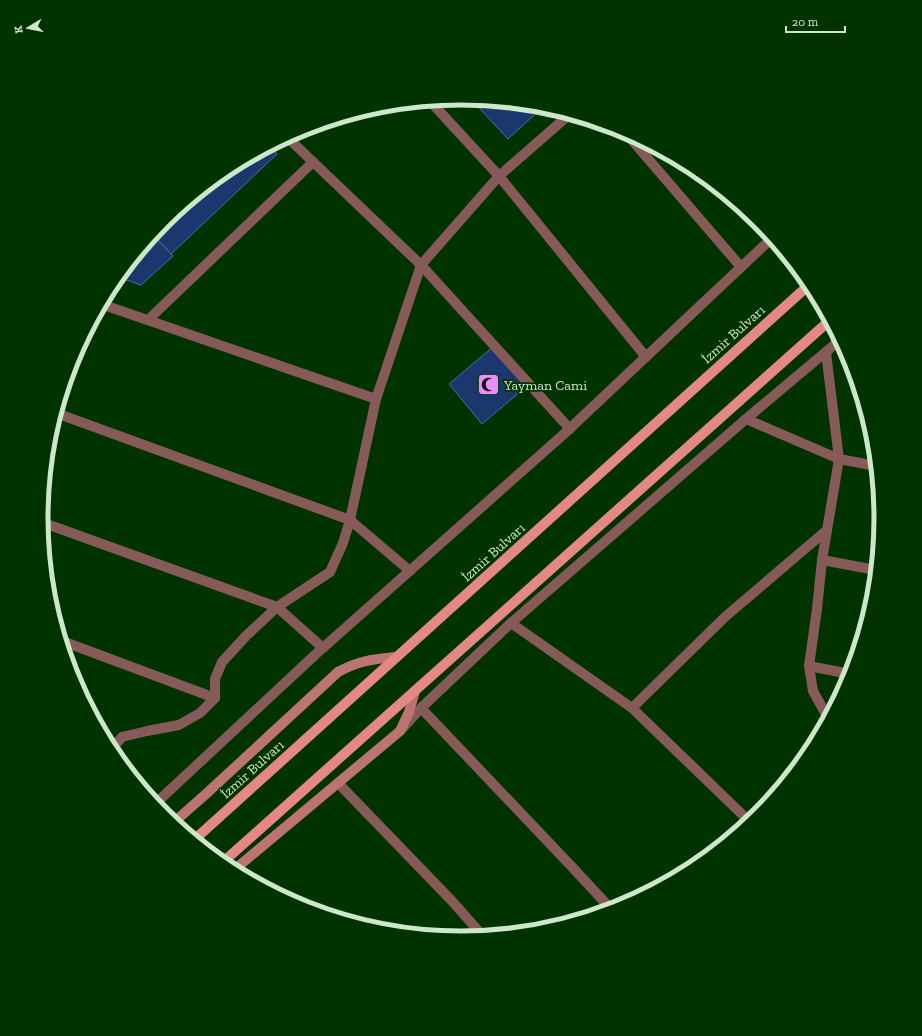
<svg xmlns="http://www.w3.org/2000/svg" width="922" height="1036" font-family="'Zilla Slab',serif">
	<rect width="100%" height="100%" fill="#030"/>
	<g fill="#1c376d" stroke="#4e6ea9">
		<path d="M471,99L543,106H544L508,139Z"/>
		<path d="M270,146L277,154L171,254L153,235L164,221L228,169Z"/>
		<path d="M153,235L173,256L141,285L118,277Z"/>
		<path d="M494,346L527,386L482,424L449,384Z"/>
	</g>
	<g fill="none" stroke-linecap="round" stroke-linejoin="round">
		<g stroke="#865a58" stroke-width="10">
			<path d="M430,101L499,176L646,357"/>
			<path d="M625,132L741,267"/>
			<path d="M101,304L376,399"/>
			<path d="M148,320L313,162"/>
			<path d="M826,352L839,459L822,560L817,609L809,666L813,691L828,718"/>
			<path d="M56,413L350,520L410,571"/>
			<path d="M746,419L839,459L876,466"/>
			<path d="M41,522L277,607L323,648"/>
			<path d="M822,560L876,570"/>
			<path d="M511,623L632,708L750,822"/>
			<path d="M62,641L215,698"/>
			<path d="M809,666L850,674"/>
			<path d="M421,708L573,868L611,909"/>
			<path d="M632,708L725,617L827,530"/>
			<path d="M402,729L421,708L511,623L746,419L840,340"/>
			<path d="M111,750L122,737L147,731L179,725L200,713L215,698V679L222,662L246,636L277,607L330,572L343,543L350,520L376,399L421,265L499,176L570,114"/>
			<path d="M338,783L452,901L483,936"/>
			<path d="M155,804L316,654L564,434L772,238"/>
		</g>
		<path stroke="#865a58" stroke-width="10" d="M287,137L421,265L570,429"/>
		<g stroke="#bb7472" stroke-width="10">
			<path d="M173,823L206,794L338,672C358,661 373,659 396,657"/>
			<path d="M234,870L400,731L409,712L415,691"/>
		</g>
		<g stroke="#e48885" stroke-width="10">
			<path d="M194,840L810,284"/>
			<path d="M222,863L829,321"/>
		</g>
	</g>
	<defs>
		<symbol id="mosque-square" viewBox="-11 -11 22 22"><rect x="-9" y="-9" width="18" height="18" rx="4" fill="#ec8cfa" stroke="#030"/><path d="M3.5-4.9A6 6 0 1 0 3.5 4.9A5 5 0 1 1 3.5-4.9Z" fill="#111"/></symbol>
	</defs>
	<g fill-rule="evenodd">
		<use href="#mosque-square" x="476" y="372" width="25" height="25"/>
	</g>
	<g text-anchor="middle" stroke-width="3.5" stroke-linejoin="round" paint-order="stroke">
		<g font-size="14" fill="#cce8c9" stroke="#030">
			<text transform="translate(733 334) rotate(-42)" y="5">İzmir Bulvarı</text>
			<text transform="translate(493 552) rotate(-42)" y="5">İzmir Bulvarı</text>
			<text transform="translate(252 769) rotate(-42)" y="5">İzmir Bulvarı</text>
		</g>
		<g font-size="14" fill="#cce8c9" stroke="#030" text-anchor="start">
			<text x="504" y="390">Yayman Cami</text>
		</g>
	</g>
	<path d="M0 0H922V1036H0ZM48 518a413 413 0 1 1 826 0a413 413 0 1 1-826 0Z" fill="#030" fill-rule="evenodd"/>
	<path fill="none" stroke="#cce8c9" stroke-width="5" d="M48 518a413 413 0 1 1 826 0a413 413 0 1 1-826 0Z"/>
	<g transform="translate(28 28) rotate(260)" stroke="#003300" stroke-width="3" paint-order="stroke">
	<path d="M0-3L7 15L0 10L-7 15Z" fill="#cce8c9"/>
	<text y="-6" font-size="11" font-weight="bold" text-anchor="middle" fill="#cce8c9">K</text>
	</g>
	<path d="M786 26v6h59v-6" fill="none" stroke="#cce8c9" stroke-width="2"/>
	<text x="792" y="26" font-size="12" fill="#cce8c9" stroke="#003300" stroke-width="3" paint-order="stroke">20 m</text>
</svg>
